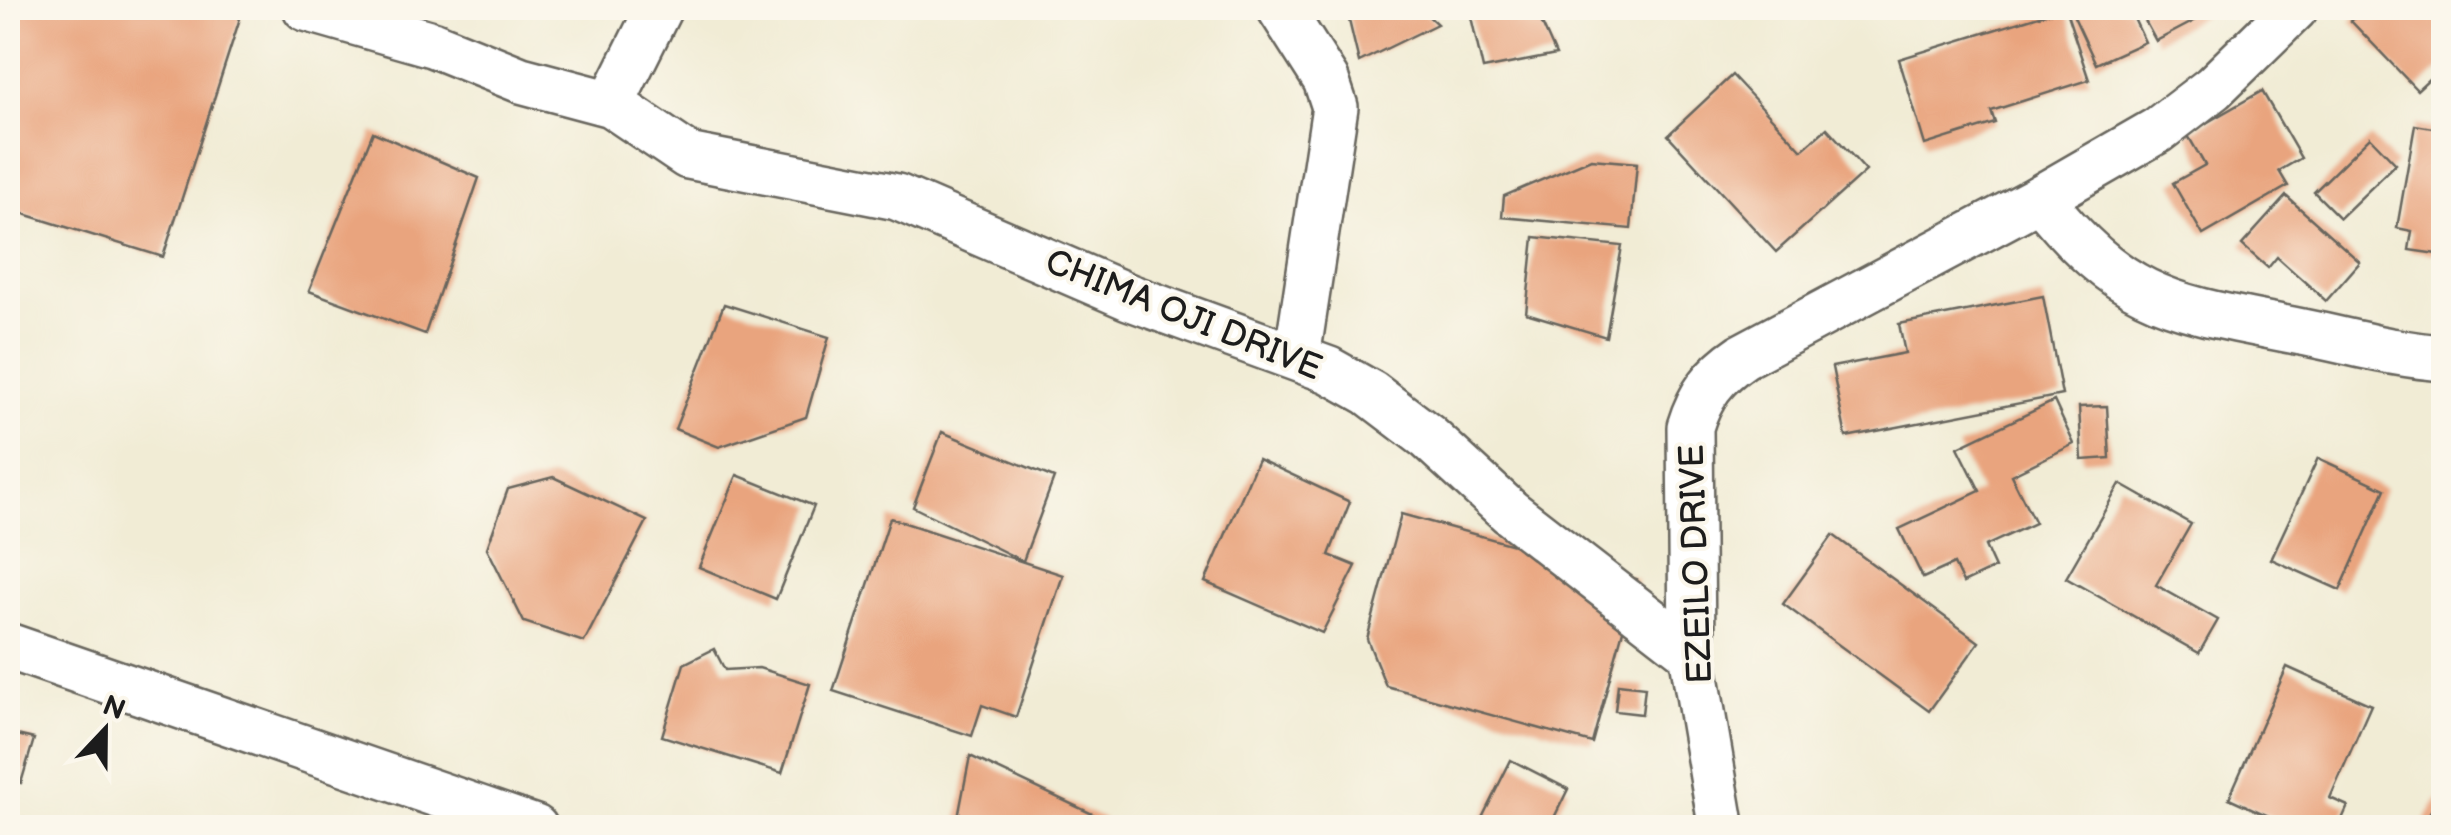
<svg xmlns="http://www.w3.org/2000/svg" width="2451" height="835" font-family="'Balsamiq Sans',sans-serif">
	<rect width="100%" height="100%" fill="#fbf7ec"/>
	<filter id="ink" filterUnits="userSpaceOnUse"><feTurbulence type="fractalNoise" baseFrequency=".01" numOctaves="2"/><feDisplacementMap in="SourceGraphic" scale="20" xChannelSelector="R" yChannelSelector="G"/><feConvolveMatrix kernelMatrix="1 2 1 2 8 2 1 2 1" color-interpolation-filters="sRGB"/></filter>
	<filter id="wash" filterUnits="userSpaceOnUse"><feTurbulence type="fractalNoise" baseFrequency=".0048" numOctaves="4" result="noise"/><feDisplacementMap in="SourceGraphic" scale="40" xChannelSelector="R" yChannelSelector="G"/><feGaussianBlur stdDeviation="2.25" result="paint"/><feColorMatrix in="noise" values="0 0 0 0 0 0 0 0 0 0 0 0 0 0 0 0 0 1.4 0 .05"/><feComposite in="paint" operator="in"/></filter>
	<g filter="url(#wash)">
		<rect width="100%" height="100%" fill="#f1ecd5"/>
		<g id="blocks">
			<g fill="#e9a47e">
				<path d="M8,8H228L242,12L163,257L8,209V62L12,43L8,42Z"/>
				<path d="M1346,8H1420L1437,24L1359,62Z"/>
				<path d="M1469,8H1535L1556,55L1483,69Z"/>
				<path d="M2065,8L2089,80L1991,111L1995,123L1925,145L1899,59Z"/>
				<path d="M2070,8H2129L2145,42L2096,64Z"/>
				<path d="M2138,8H2219L2156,41Z"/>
				<path d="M2365,8H2424L2432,16L2444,8V65L2417,90L2351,21Z"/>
				<path d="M1732,75L1802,150L1827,128L1866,171L1776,252L1668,135Z"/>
				<path d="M2262,91L2301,158L2279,171L2288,186L2203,235L2173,183L2205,165L2187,134Z"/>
				<path d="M2415,125L2444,130V255L2409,250L2412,231L2397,228Z"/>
				<path d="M373,132L479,178L425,334L309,291Z"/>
				<path d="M2370,137L2396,164L2340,218L2314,192Z"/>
				<path d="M1591,159L1637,163L1631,229L1502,217L1504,196Z"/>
				<path d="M2286,196L2360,262L2326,301L2277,257L2268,268L2242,245Z"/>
				<path d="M1534,237L1622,246L1606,337L1526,313Z"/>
				<path d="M2043,296L2062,395L1846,437L1832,367L1905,353L1899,324Z"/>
				<path d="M724,304L829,337L806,417L719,447L675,429Z"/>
				<path d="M2054,401L2074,444L2011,475L2035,523L1985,546L1995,568L1963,583L1954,564L1923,578L1899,529L1980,491L1958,447Z"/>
				<path d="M2107,406L2110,458L2082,460L2079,407Z"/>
				<path d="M942,432L1054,478L1023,561L913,507Z"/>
				<path d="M2318,458L2385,489L2340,590L2271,559Z"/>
				<path d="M1258,459L1350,502L1329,555L1356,566L1322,633L1205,582Z"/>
				<path d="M737,475L814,506L776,599L699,567Z"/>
				<path d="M553,477L647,521L584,642L524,622L487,548L508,489Z"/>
				<path d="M2120,484L2191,524L2156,585L2218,620L2199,653L2066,578Z"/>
				<path d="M1401,514L1637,579L1592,743L1386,686L1367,639Z"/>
				<path d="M890,518L1063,575L1016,717L982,705L972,736L833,691Z"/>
				<path d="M1833,535L1979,642L1929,711L1783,604Z"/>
				<path d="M714,649L725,670L759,668L810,684L782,773L662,736L684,664Z"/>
				<path d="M2287,667L2371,705L2330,798L2348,806L2338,828H2295L2229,798Z"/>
				<path d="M1618,684L1645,687L1642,714L1615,711Z"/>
				<path d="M17,735L34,739L21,783L8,780V759Z"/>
				<path d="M970,756L1105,820L1102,828H956Z"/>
				<path d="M1511,760L1568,789L1549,828H1477Z"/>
				<path d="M2444,790V828H2420Z"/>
			</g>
		</g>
	</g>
	<g filter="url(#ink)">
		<use href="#blocks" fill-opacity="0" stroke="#67655d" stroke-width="2.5"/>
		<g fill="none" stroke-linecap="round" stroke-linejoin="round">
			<defs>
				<g id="street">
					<path d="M306,8L432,44L521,80L611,104L688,156L897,197L1129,297L1329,370L1370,393L1428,437L1510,512L1692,653"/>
					<path d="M1280,8L1326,80L1335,107L1297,357"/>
					<path d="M2295,8L2213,88L2158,130L2040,198C2127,308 2178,307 2307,333C2352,342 2397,355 2444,358"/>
					<path d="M611,104L659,8"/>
					<path d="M8,646L535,828"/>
					<path d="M1717,828L1720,818L1692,653L1690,427C1700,394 1715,375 1743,356L2040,198"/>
				</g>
			</defs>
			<use href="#street" stroke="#67655d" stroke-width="50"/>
			<use href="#street" stroke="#fff" stroke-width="45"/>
		</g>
	</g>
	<g text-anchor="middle" stroke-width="8" stroke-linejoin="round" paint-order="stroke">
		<g font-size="35" fill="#1c1c1c" stroke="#fbf7ec">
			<text transform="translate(1184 314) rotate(22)" y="12">CHIMA OJI DRIVE</text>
			<text transform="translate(1695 564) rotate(-92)" y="12">EZEILO DRIVE</text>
		</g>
	</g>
	<rect width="2451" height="835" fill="none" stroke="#fbf7ec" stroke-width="40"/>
	<g transform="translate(105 730) rotate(22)" stroke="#fbf7ec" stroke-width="8" paint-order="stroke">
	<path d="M0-8L18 38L0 25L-18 38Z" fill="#1c1c1c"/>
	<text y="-15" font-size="28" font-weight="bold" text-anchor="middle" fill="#1c1c1c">N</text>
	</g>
</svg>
